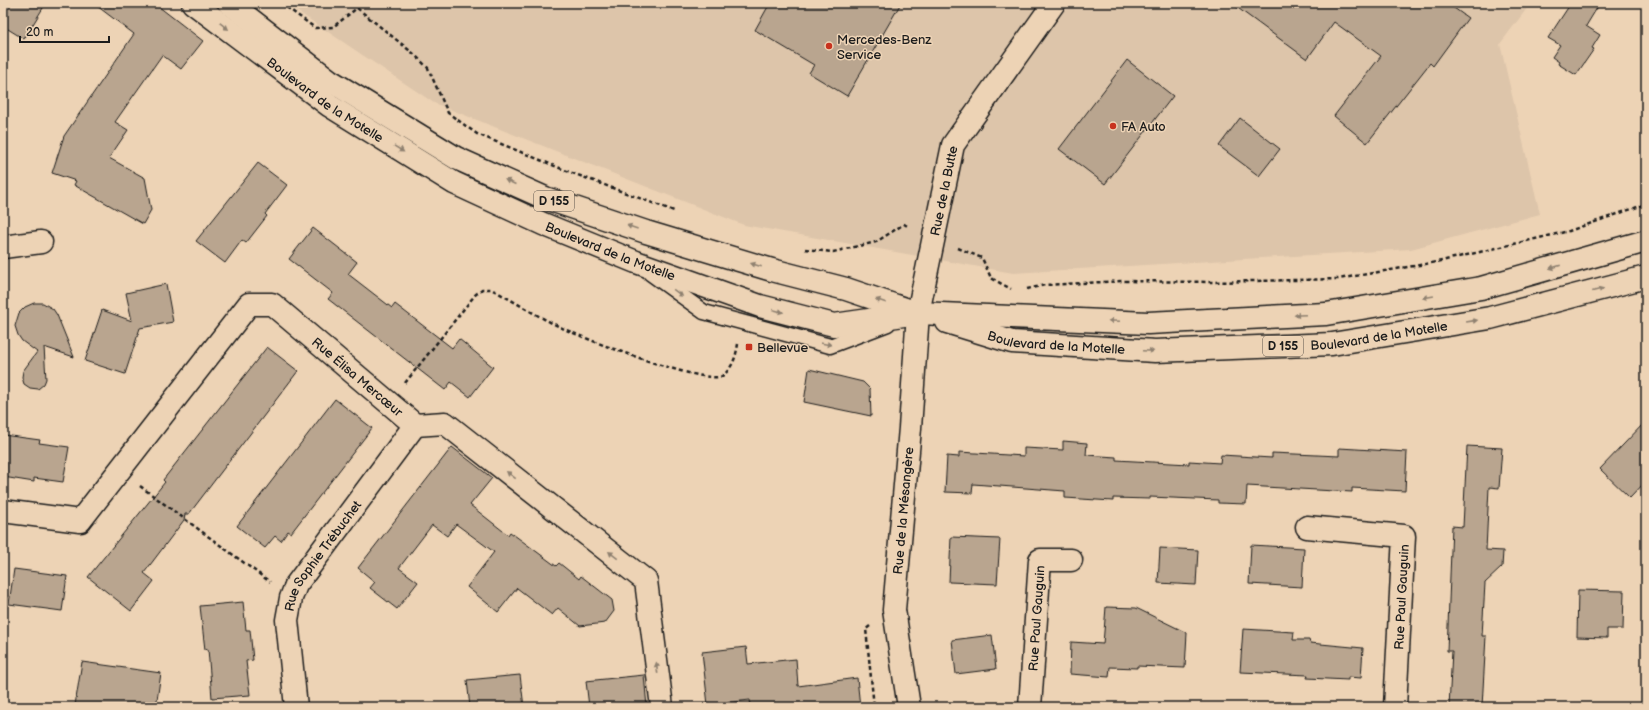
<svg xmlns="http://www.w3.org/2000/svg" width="1649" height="710" font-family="'Balsamiq Sans',sans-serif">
	<rect width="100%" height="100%" fill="#edd3b5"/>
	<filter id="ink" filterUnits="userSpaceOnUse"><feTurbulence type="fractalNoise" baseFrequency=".025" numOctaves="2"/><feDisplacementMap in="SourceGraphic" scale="8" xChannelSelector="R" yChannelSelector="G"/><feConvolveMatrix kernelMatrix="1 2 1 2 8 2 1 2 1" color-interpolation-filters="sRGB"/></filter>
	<g filter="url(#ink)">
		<path fill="#ddc5aa" d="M285,3H1531L1500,44L1540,214L1411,249L1013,273L744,225L434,103Z"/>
		<g fill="#b9a58f" stroke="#1c1c1c">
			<path d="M9,3H46L24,39L3,26V13Z"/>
			<path d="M93,3H154L203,41L181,69L162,55L115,122L128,130L109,158L145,178L151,210L143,224L74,185L76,181L52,173L64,136L134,34Z"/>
			<path d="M770,3H901L847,96L809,73L814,65L755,30Z"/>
			<path d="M1231,3H1447L1468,18L1433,66L1430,63L1367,143L1334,116L1381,56L1334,22L1307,59Z"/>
			<path d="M1571,3H1600L1586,26L1600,35L1592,48L1594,49L1576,75L1558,64L1559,62L1552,57L1560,45L1548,38Z"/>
			<path d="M1127,60L1173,96L1105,184L1059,149Z"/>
			<path d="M1240,118L1280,149L1259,176L1219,146Z"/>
			<path d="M258,163L287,185L265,214L267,216L246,243L242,240L225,263L196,241Z"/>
			<path d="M313,228L357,262L348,274L392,308L395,304L452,348L459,339L493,367L470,397L451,382L445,390L328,299L333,293L289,259Z"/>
			<path d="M166,284L173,322L140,328L125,374L85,361L102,310L132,321L126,293Z"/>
			<path d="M34,303H43L53,309L57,315L74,357L44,347L46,379L44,384L38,389L30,388L24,384L22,377L23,371L37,352L22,341L18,335L15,326L19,313L25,307Z"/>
			<path d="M267,347L298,371L189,514H185L184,520L144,573L154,581L131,611L88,577L165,482L163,480Z"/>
			<path d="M809,369L863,382L870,389L871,416L804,402Z"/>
			<path d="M335,399L372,428L291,533L288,531L281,541L275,536L265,548L237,526Z"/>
			<path d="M1646,421V481L1630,498L1600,469Z"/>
			<path d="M3,435L40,440L39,443L69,447L63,482L34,478V482L3,477Z"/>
			<path d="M1063,441L1087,443L1086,455L1116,457V460L1189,464V461L1220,463L1221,455L1272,458V453L1339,456V448L1407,452L1405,491L1352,488V492L1247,486L1246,504L1218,503V500L1150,497V499L1113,498V501L1065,498V491L973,484L972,493L945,492L947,456L959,457V452L1024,456V448L1063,450Z"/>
			<path d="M1467,446L1502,448L1499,488L1489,487L1486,550L1503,551L1502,567L1485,583L1482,636H1486L1482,707H1449L1452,651H1447L1452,526L1463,527Z"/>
			<path d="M452,447L492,478L470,505L508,535L510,532L556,566L559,563L579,579L581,576L612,600L614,611L605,623L580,626L558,608L552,615L517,588L498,612L467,587L494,552L456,524L447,536L432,525L399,568L418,582L397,609L370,588L375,582L358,568Z"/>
			<path d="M951,537L1000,539L997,584L949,582Z"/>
			<path d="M1251,545L1304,548L1302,587L1249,584Z"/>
			<path d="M1160,548L1198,550L1196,585L1158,583Z"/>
			<path d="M14,569L67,576L62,611L9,604Z"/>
			<path d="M1578,590L1624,591L1623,629H1607V638L1577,637Z"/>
			<path d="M243,602L246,630H250L253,660L246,661L250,695L212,698L208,649L205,650L200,606Z"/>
			<path d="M1106,607L1136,608L1187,633L1185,668L1137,666V668L1110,667L1109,677L1070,674L1071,642L1103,644Z"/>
			<path d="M1243,629L1294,632L1293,640H1309L1310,643L1363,648L1361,678L1348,677V680L1307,678L1308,675L1240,672Z"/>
			<path d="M992,635L996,669L956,674L952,640Z"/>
			<path d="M746,647L748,664L796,659L798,686L857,678L860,707H751L750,700L708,705L702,652Z"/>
			<path d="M82,662L161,673L156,707H88L75,705Z"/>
			<path d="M520,675L524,707H470L467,680Z"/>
			<path d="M644,675L647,707H589L586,681Z"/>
		</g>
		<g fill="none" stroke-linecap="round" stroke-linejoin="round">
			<defs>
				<path id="lane" d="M650,273L704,312L830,346L888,324"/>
				<g id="street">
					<path d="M3,247L41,242"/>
					<path id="s1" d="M3,511L80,521L249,304H272L415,425L445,423L646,581L662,707"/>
					<path d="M1307,527L1404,536L1395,707"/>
					<path id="s2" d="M296,707L287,620L291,598L296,585L415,425"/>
					<path id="s3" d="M909,707L894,610L910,428L918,313L953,145L1054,3"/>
					<path id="s4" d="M1030,707L1040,560H1071"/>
				</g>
				<g id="primary">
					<path id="s5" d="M193,3L330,106L454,183L543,224L636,262L760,306L834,325L918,313L1148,323L1326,314L1481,288L1646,241"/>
					<path d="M229,3L329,80L456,158L545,198L646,232L772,270L846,289L914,312"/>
					<path id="s6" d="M947,322L1012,342L1155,351L1332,344L1490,318L1646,277"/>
				</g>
			</defs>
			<use href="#lane" stroke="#1c1c1c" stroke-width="17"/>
			<use href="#street" stroke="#1c1c1c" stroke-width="25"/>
			<use href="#primary" stroke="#1c1c1c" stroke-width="25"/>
			<g stroke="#1c1c1c" stroke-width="2.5" stroke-dasharray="4 3" stroke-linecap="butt">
				<path d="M281,3L315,28L333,27L357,8L414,54L428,68L448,113L477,134L567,171L674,211"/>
				<path d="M958,248L982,258L991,278L1011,289"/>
				<path d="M805,249L833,252L876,242L904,224L909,227"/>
				<path d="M1027,289L1045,285L1123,281L1214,282L1338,279L1437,262L1569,231L1646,204"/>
				<path d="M405,383L475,295L482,289H491C514,301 535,315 558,326C579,337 706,386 722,376C733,368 736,356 738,344"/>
				<path d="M140,486L270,582"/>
				<path d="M870,626L866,629L874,707"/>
			</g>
			<use href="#lane" stroke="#edd3b5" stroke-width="14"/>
			<use href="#street" stroke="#edd3b5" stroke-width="22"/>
			<use href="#primary" stroke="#edd3b5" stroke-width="22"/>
		</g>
		<defs><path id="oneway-solid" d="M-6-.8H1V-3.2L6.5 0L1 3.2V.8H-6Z"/></defs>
		<g fill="#8f8170">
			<use href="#oneway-solid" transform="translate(224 26) rotate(37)"/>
			<use href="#oneway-solid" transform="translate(399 149) rotate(32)"/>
			<use href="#oneway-solid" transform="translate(510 182) rotate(-156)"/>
			<use href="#oneway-solid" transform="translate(632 227) rotate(-161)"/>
			<use href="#oneway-solid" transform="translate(756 265) rotate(-163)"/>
			<use href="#oneway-solid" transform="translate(1555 267) rotate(164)"/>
			<use href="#oneway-solid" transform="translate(1598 290) rotate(-15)"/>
			<use href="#oneway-solid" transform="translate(678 293) rotate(36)"/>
			<use href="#oneway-solid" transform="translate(1428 297) rotate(170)"/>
			<use href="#oneway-solid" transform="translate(881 301) rotate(-161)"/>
			<use href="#oneway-solid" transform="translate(778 311) rotate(14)"/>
			<use href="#oneway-solid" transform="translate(1300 315) rotate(177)"/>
			<use href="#oneway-solid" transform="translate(1114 321) rotate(-178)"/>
			<use href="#oneway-solid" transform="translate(1472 321) rotate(-9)"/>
			<use href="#oneway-solid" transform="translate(826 344) rotate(10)"/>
			<use href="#oneway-solid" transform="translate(1148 351) rotate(3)"/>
			<use href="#oneway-solid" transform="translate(511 475) rotate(-142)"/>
			<use href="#oneway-solid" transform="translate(613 555) rotate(-142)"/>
			<use href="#oneway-solid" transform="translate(657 668) rotate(-97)"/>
		</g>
	</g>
	<g fill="#c8321e" stroke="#edd3b5" stroke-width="1.5">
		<circle cx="829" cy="46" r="4"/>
		<circle cx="1113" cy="126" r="4"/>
		<rect x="745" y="343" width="8" height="8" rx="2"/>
	</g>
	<g text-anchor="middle" stroke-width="3" stroke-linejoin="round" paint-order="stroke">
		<g fill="#edd3b5" stroke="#5b534a" stroke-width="1">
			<rect x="534" y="191" width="40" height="20" rx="3"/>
			<rect x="1263" y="336" width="40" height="20" rx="3"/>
		</g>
		<g font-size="12" font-weight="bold" fill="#1c1c1c">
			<text x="554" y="205">D 155</text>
			<text x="1283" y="350">D 155</text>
		</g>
		<g font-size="13" fill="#1c1c1c" stroke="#edd3b5" text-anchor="start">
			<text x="837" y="44">Mercedes-Benz<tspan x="837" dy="15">Service</tspan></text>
			<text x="1121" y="131">FA Auto</text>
			<text x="757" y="352">Bellevue</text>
		</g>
		<g font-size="13" fill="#1c1c1c" stroke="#edd3b5">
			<text dy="5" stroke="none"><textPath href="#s5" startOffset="164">Boulevard de la Motelle</textPath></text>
			<text dy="5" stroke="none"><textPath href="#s3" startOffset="521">Rue de la Butte</textPath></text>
			<text dy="5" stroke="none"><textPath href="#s5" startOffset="488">Boulevard de la Motelle</textPath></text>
			<text dy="5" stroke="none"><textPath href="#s6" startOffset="436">Boulevard de la Motelle</textPath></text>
			<text dy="5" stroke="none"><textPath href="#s6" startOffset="112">Boulevard de la Motelle</textPath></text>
			<text dy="5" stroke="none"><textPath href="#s1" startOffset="488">Rue Élisa Mercœur</textPath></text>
			<text dy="5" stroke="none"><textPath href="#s3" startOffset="198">Rue de la Mésangère</textPath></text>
			<text dy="5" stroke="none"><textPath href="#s2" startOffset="162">Rue Sophie Trébuchet</textPath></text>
			<text transform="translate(1401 597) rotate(-87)" y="5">Rue Paul Gauguin</text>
			<text dy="5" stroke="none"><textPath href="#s4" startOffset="89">Rue Paul Gauguin</textPath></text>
		</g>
	</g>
	<rect width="1649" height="710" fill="none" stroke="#edd3b5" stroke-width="16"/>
	<rect x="8" y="8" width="1633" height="694" fill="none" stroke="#1c1c1c" stroke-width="1.5" filter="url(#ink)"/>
	<path d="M20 36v6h89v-6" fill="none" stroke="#1c1c1c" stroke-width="2"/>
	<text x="26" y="36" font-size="12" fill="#1c1c1c" stroke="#edd3b5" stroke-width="3" paint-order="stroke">20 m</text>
</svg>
